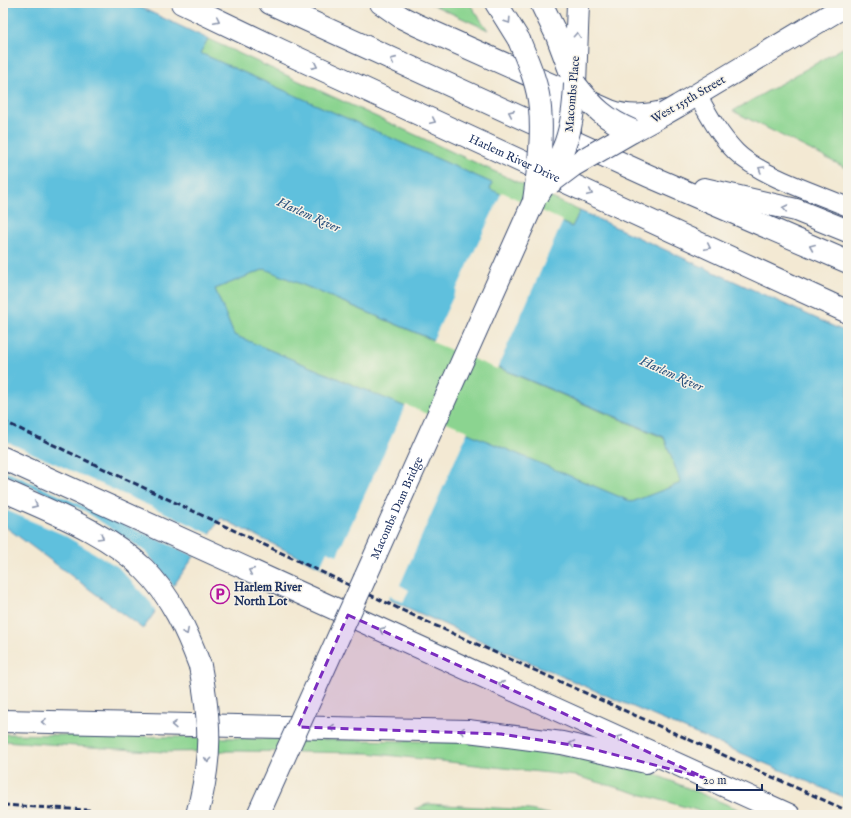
<svg xmlns="http://www.w3.org/2000/svg" width="851" height="818" font-family="'IM FELL English',serif">
	<rect width="100%" height="100%" fill="#f7f3e8"/>
	<filter id="ink" filterUnits="userSpaceOnUse"><feTurbulence type="fractalNoise" baseFrequency=".025" numOctaves="2"/><feDisplacementMap in="SourceGraphic" scale="8" xChannelSelector="R" yChannelSelector="G"/><feConvolveMatrix kernelMatrix="1 2 1 2 8 2 1 2 1" color-interpolation-filters="sRGB"/></filter>
	<filter id="wash" filterUnits="userSpaceOnUse"><feTurbulence type="fractalNoise" baseFrequency=".012" numOctaves="4" result="noise"/><feDisplacementMap in="SourceGraphic" scale="16" xChannelSelector="R" yChannelSelector="G"/><feGaussianBlur stdDeviation="0.9" result="paint"/><feColorMatrix in="noise" values="0 0 0 0 0 0 0 0 0 0 0 0 0 0 0 0 0 1.4 0 .05"/><feComposite in="paint" operator="in"/></filter>
	<g filter="url(#wash)">
		<rect width="100%" height="100%" fill="#f3e9d3"/>
		<g fill="#8bd490" stroke="#538277">
			<path d="M429,3H469L488,30Z"/>
			<path d="M208,39L580,211L572,227L489,189L492,183L200,53Z"/>
			<path d="M848,45V169L733,111Z"/>
			<path d="M265,269L664,438L682,483L632,502L234,335L215,289Z"/>
			<path d="M3,734L465,742L628,763L752,815H714L576,776L368,753L237,751L164,752L3,741Z"/>
			<path d="M428,804L529,810L554,815H453L414,809Z"/>
		</g>
		<path fill="#5fc0dd" stroke="#3d789e" fill-rule="evenodd" d="M3,3H131L208,39L200,53L492,183L490,189L572,227L580,211L848,333V799C638,708 425,622 221,518L143,629L3,525ZM265,269L664,437L681,483L632,502L234,335L215,289Z"/>
		<g fill="#f3e9d3">
			<path d="M502,192L563,221L497,369L432,342Z"/>
			<path d="M406,405L468,431L400,585L409,590L403,602L390,596L387,601L332,576L333,572L320,566L327,551L337,555Z"/>
			<path d="M3,440L181,520L212,535L197,557L3,470Z"/>
			<path d="M3,474L85,511L146,552L175,588L156,614L151,603L118,567L62,534L3,509Z"/>
		</g>
	</g>
	<g filter="url(#ink)">
		<g fill="none" stroke-linecap="round" stroke-linejoin="round">
			<defs>
				<path id="minor" d="M698,96C709,116 720,136 736,152C760,176 816,193 848,207"/>
				<path id="tertiary" d="M381,3L401,17L417,25L610,111C629,118 647,116 667,111"/>
				<path id="secondary" d="M575,84L578,3"/>
				<g id="primary">
					<path d="M496,3L519,40"/>
					<path d="M541,3L557,36L575,84"/>
					<path d="M555,104L570,132"/>
					<path d="M678,106L848,4"/>
					<path d="M633,131L664,114"/>
					<path id="s1" d="M365,578L534,201"/>
				</g>
				<g id="motorway">
					<path id="s2" d="M182,3L280,50L848,312"/>
					<path d="M270,3L649,176L848,262"/>
					<path d="M704,189L796,210L848,231"/>
					<path d="M3,458L789,815"/>
					<path d="M3,490C51,512 105,531 144,569C171,596 187,631 200,666"/>
					<path d="M3,721L468,731L562,743L646,762"/>
				</g>
			</defs>
			<use href="#minor" stroke="#3b4b70" stroke-width="20"/>
			<use href="#tertiary" stroke="#3b4b70" stroke-width="24"/>
			<use href="#secondary" stroke="#3b4b70" stroke-width="24"/>
			<use href="#primary" stroke="#3b4b70" stroke-width="24"/>
			<use href="#motorway" stroke="#3b4b70" stroke-width="24"/>
			<use href="#minor" stroke="#fff" stroke-width="18"/>
			<use href="#tertiary" stroke="#fff" stroke-width="22"/>
			<use href="#secondary" stroke="#fff" stroke-width="22"/>
			<use href="#primary" stroke="#fff" stroke-width="22"/>
			<use href="#motorway" stroke="#fff" stroke-width="22"/>
			<g stroke="#1b2f5e" stroke-width="3" stroke-dasharray="6 3" stroke-linecap="butt">
				<path d="M3,421L423,620L848,811"/>
				<path d="M3,805L170,815"/>
			</g>
			<defs>
				<g id="primary-bridge">
					<path d="M519,40C528,62 538,84 540,108C543,139 538,170 534,201"/>
					<path d="M575,84C593,107 606,120 633,131"/>
					<path d="M664,114L678,106"/>
					<path d="M550,183L574,165L633,131"/>
					<path d="M538,195C564,152 573,136 575,84"/>
					<path d="M258,815L365,578"/>
				</g>
				<path id="motorway-bridge" d="M197,815C212,758 211,724 200,666"/>
			</defs>
			<use href="#primary-bridge" stroke="#3b4b70" stroke-width="24" stroke-linecap="butt"/>
			<use href="#motorway-bridge" stroke="#3b4b70" stroke-width="24" stroke-linecap="butt"/>
			<use href="#primary-bridge" stroke="#fff" stroke-width="22"/>
			<use href="#motorway-bridge" stroke="#fff" stroke-width="22"/>
		</g>
		<defs><path id="oneway-chevron" d="M-2-3.5L2.5 0L-2 3.5" fill="none" stroke-width="1.6" stroke-linecap="round" stroke-linejoin="round"/></defs>
		<g stroke="#8d97ae">
			<use href="#oneway-chevron" transform="translate(217 20) rotate(26)"/>
			<use href="#oneway-chevron" transform="translate(508 21) rotate(57)"/>
			<use href="#oneway-chevron" transform="translate(577 35) rotate(-86)"/>
			<use href="#oneway-chevron" transform="translate(393 60) rotate(-156)"/>
			<use href="#oneway-chevron" transform="translate(315 66) rotate(25)"/>
			<use href="#oneway-chevron" transform="translate(511 113) rotate(-156)"/>
			<use href="#oneway-chevron" transform="translate(433 121) rotate(25)"/>
			<use href="#oneway-chevron" transform="translate(761 169) rotate(-149)"/>
			<use href="#oneway-chevron" transform="translate(590 193) rotate(25)"/>
			<use href="#oneway-chevron" transform="translate(785 208) rotate(-167)"/>
			<use href="#oneway-chevron" transform="translate(708 247) rotate(25)"/>
			<use href="#oneway-chevron" transform="translate(812 247) rotate(-157)"/>
			<use href="#oneway-chevron" transform="translate(35 505) rotate(24)"/>
			<use href="#oneway-chevron" transform="translate(101 537) rotate(31)"/>
			<use href="#oneway-chevron" transform="translate(251 571) rotate(-156)"/>
			<use href="#oneway-chevron" transform="translate(382 630) rotate(-156)"/>
			<use href="#oneway-chevron" transform="translate(186 632) rotate(63)"/>
			<use href="#oneway-chevron" transform="translate(501 684) rotate(-156)"/>
			<use href="#oneway-chevron" transform="translate(44 722) rotate(-179)"/>
			<use href="#oneway-chevron" transform="translate(174 725) rotate(-179)"/>
			<use href="#oneway-chevron" transform="translate(332 728) rotate(-179)"/>
			<use href="#oneway-chevron" transform="translate(462 731) rotate(-177)"/>
			<use href="#oneway-chevron" transform="translate(619 738) rotate(-155)"/>
			<use href="#oneway-chevron" transform="translate(572 744) rotate(-170)"/>
			<use href="#oneway-chevron" transform="translate(208 760) rotate(95)"/>
		</g>
	</g>
	<path fill="#7b2cbf" fill-opacity="0.2" stroke="#7b2cbf" stroke-width="3" stroke-dasharray="8 5" stroke-linejoin="round" d="M348,615L705,778L585,747L501,734L298,727Z"/>
	<defs>
		<symbol id="parking-ring" viewBox="-11 -11 22 22"><circle r="9.5" fill="#f7f3e8" stroke="#b5179e" stroke-width="1.5"/><path d="M-3.5-5.5H1a3.5 3.5 0 0 1 0 7H-1V5.5H-3.5ZM-1-3.4V-.6H.8a1.4 1.4 0 0 0 0-2.8Z" fill="#b5179e"/></symbol>
	</defs>
	<g fill-rule="evenodd">
		<use href="#parking-ring" x="209" y="583" width="22" height="22"/>
	</g>
	<g text-anchor="middle" stroke-width="3" stroke-linejoin="round" paint-order="stroke">
		<g font-size="12" fill="#1b2f5e" stroke="#f7f3e8">
			<text transform="translate(572 94) rotate(-85)" y="4">Macombs Place</text>
			<text transform="translate(688 99) rotate(-30)" y="4">West 155th Street</text>
			<text dy="4" stroke="none"><textPath href="#s2" startOffset="367">Harlem River Drive</textPath></text>
			<text dy="4" stroke="none"><textPath href="#s1" startOffset="77">Macombs Dam Bridge</textPath></text>
		</g>
		<g font-size="12" font-weight="bold" fill="#1b2f5e" stroke="#f7f3e8" text-anchor="start">
			<text x="234" y="591">Harlem River<tspan x="234" dy="14">North Lot</tspan></text>
		</g>
		<g font-size="13" font-style="italic" fill="#2c537e" stroke="#f7f3e8">
			<text transform="translate(309 214) rotate(24)" y="5">Harlem River</text>
			<text transform="translate(672 373) rotate(24)" y="5">Harlem River</text>
		</g>
	</g>
	<rect width="851" height="818" fill="none" stroke="#f7f3e8" stroke-width="16"/>
	<path d="M697 784v6h65v-6" fill="none" stroke="#1b2f5e" stroke-width="2"/>
	<text x="703" y="784" font-size="12" fill="#1b2f5e" stroke="#f7f3e8" stroke-width="3" paint-order="stroke">20 m</text>
</svg>
